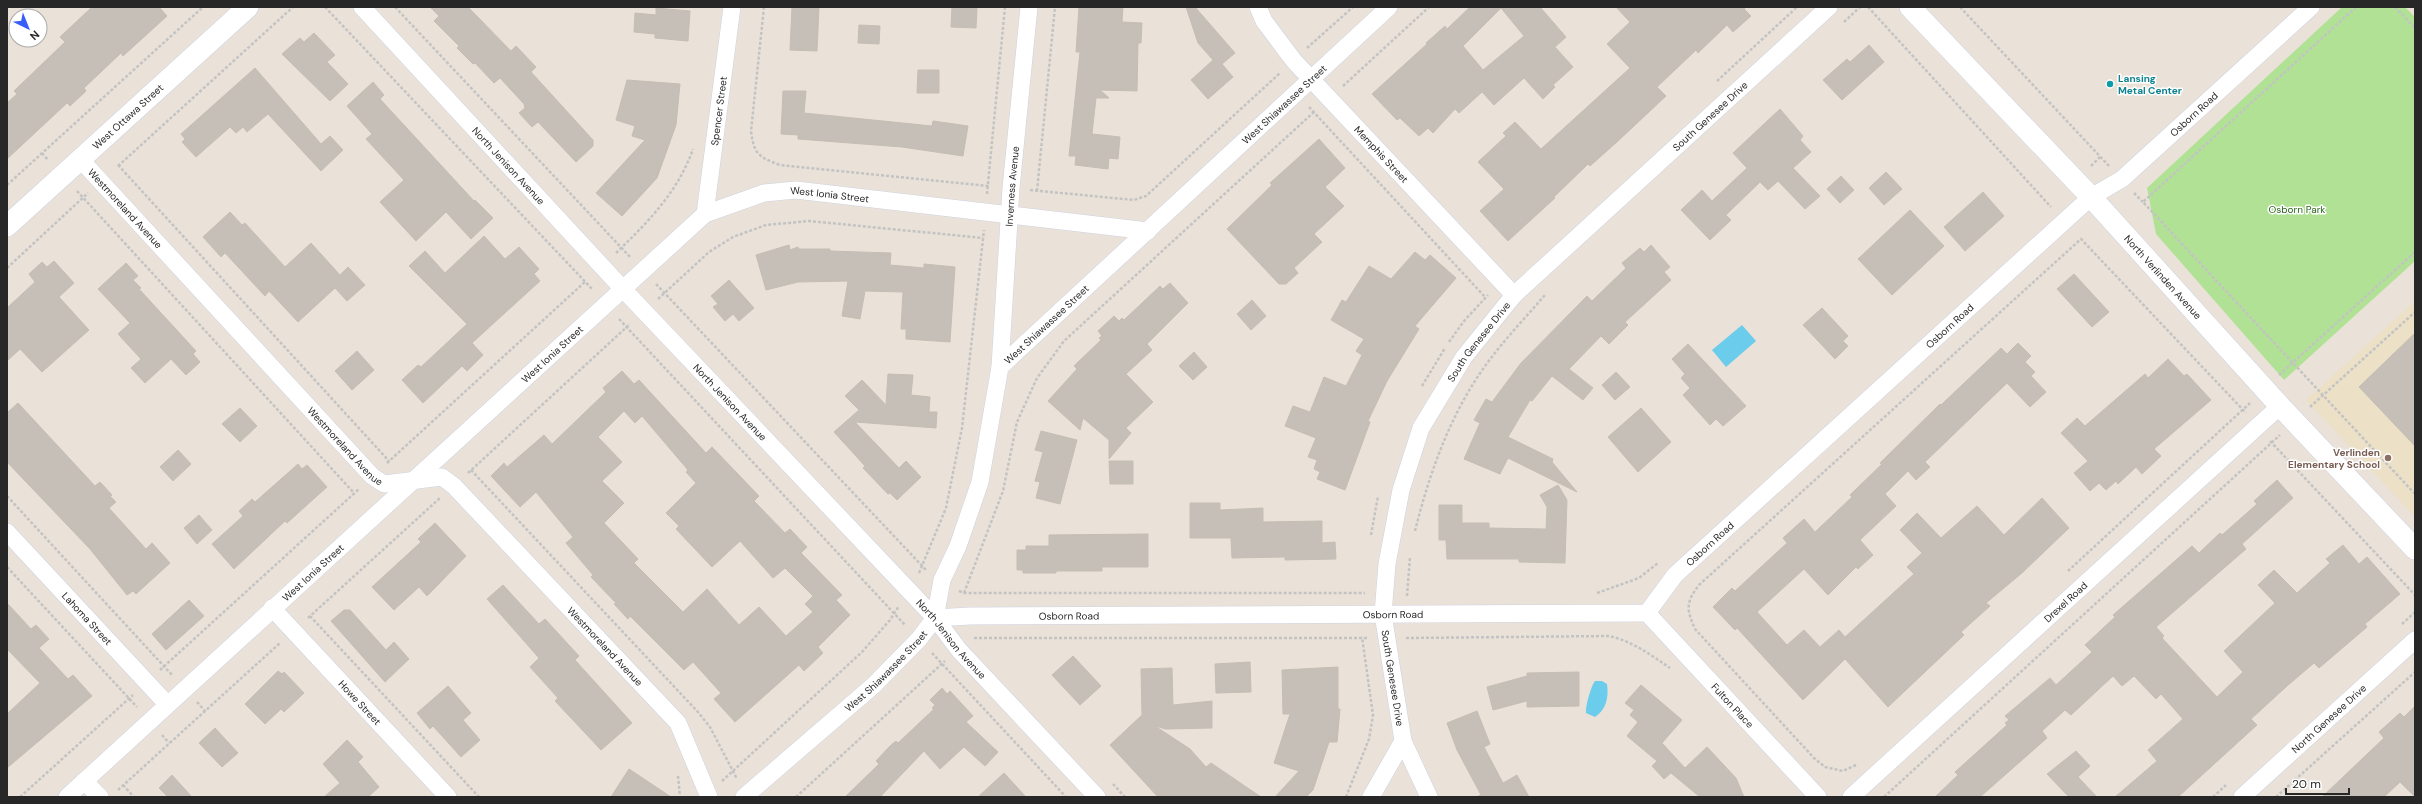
<svg xmlns="http://www.w3.org/2000/svg" width="2422" height="804" font-family="'DM Sans',sans-serif">
	<rect width="100%" height="100%" fill="#eae2d8"/>
	<path fill="#ece0c7" d="M2415,301V517L2306,400Z"/>
	<path fill="#b0e195" d="M2342,7H2405L2415,17V261L2284,380L2156,234L2147,188Z"/>
	<g fill="#6bccec">
		<path d="M1742,325L1756,341L1726,367L1712,350Z"/>
		<path d="M1595,681H1602L1607,684C1609,697 1606,710 1595,717L1586,713C1585,707 1591,686 1595,681Z"/>
	</g>
	<g fill="#c5bfb8" stroke="#c5beb3" fill-rule="evenodd">
		<path d="M92,7H159L167,16L123,56L121,53L84,88L86,91L70,106L67,103L7,159V103L17,94L14,91L65,42L60,37Z"/>
		<path d="M430,7H468L511,51L516,46L536,67L531,72L593,140V146L576,162L538,122L532,127L519,113L525,108L524,104L500,78L494,83L475,63L473,64L457,48L459,46L434,21L439,16Z"/>
		<path d="M792,7H819L817,51L790,50Z"/>
		<path d="M952,7H977L976,28L951,27Z"/>
		<path d="M1079,7H1123L1122,22L1142,23L1141,43H1138L1137,91L1100,90L1109,98H1096L1092,134L1120,137L1118,159L1109,158L1108,169L1075,165L1076,156H1069L1080,52H1076Z"/>
		<path d="M1186,7H1195L1235,53L1222,64L1233,77L1208,99L1191,80L1213,60L1198,43Z"/>
		<path d="M1470,7H1540L1566,37L1555,47L1573,67L1553,85L1555,87L1543,99L1524,78L1494,105L1482,92L1459,113L1455,109L1433,133L1428,128L1419,136L1400,118L1397,120L1372,94L1427,44L1426,43L1445,26L1447,29ZM1501,8L1524,36L1483,70L1463,46Z"/>
		<path d="M1616,7H1746L1744,9L1751,16L1733,32L1727,25L1698,53L1696,50L1657,87L1666,96L1618,141L1590,166L1588,164L1554,197L1555,198L1508,241L1480,211L1504,189L1478,162L1506,136L1503,133L1515,122L1541,149L1630,68L1607,44L1630,22Z"/>
		<path d="M656,8L690,11L688,41L655,38V34L634,32L635,13L656,15Z"/>
		<path d="M859,25L880,26L879,44L858,43Z"/>
		<path d="M314,33L335,55L327,62L348,84L330,101L282,54L300,38L304,42Z"/>
		<path d="M1869,45L1884,62L1842,100L1823,80L1847,59L1850,62Z"/>
		<path d="M255,68L321,144L330,136L343,150L321,171L268,114L247,132L243,127L236,133L230,127L196,157L182,142L185,139L181,134Z"/>
		<path d="M918,70H939V93H917Z"/>
		<path d="M627,80L680,84L676,125L657,178L622,216L596,193L645,140L632,136L635,126L616,120Z"/>
		<path d="M373,82L384,95L380,99L474,201L475,200L493,218L471,239L446,212L416,241L380,202L404,180L366,139L372,134L347,106Z"/>
		<path d="M783,91H806L804,113L932,126L933,121L968,126L963,156L902,147L798,139V135L781,134Z"/>
		<path d="M1780,109L1803,136L1800,140L1811,152L1793,168L1820,196L1805,209L1778,181L1768,190L1760,182L1726,215L1731,220L1710,240L1681,210L1702,190L1712,201L1747,168L1733,153Z"/>
		<path d="M1319,139L1345,168L1325,187L1344,206L1314,234L1322,242L1294,268L1298,273L1286,284H1279L1227,229L1272,185L1270,183Z"/>
		<path d="M1886,172L1902,189L1884,205L1869,188Z"/>
		<path d="M1841,176L1854,190L1840,203L1827,189Z"/>
		<path d="M1983,192L2004,216L1965,251L1944,227Z"/>
		<path d="M1910,210L1944,246L1892,295L1858,259Z"/>
		<path d="M230,212L242,225L245,223L285,267L311,243L340,275L348,267L365,285L347,301L335,288L298,322L269,291L265,296L225,253L221,257L203,237Z"/>
		<path d="M484,236L505,259L519,247L539,269L534,274L540,281L472,343L483,355L467,371L462,366L423,403L402,380L418,365L421,367L467,324L409,266L425,251L445,273Z"/>
		<path d="M789,245L790,250L798,247L799,249H830V251L891,253L890,265L924,268V264L955,267L950,342L906,339V329H901L903,292L865,291L860,319L842,316L848,281L798,282L766,290L756,255Z"/>
		<path d="M1651,245L1670,267L1664,272L1671,280L1625,322L1628,325L1609,344L1601,336L1569,369L1593,388L1583,400L1552,376L1532,401L1530,400L1508,437L1553,459L1552,462L1577,492L1508,458L1500,474L1464,459L1480,423L1474,420L1486,399L1492,402L1521,363L1587,296L1592,301L1626,268L1622,263L1640,248L1644,252Z"/>
		<path d="M1415,252L1425,260L1430,255L1456,278L1415,326L1419,329L1387,381L1368,421L1370,422L1345,490L1317,479L1320,472L1314,469L1317,460L1308,457L1316,438L1285,426L1293,406L1310,412L1324,377L1346,386L1362,355L1356,351L1364,339L1331,320L1342,300L1346,302L1369,266L1391,279Z"/>
		<path d="M54,261L74,283L59,297L89,330L42,372L20,349L7,361V308L35,282L29,274L42,262L47,267Z"/>
		<path d="M126,263L138,276L133,280L141,288L139,289L196,351L193,354L200,362L186,375L171,359L145,383L131,368L141,359L118,334L130,323L98,289Z"/>
		<path d="M2074,274L2109,312L2092,327L2057,289Z"/>
		<path d="M729,280L754,308L739,321L733,314L725,321L713,307L718,304L711,296Z"/>
		<path d="M1170,283L1188,303L1147,344L1152,350L1126,374L1153,402L1126,428L1131,433L1109,459V440L1083,418L1080,430L1048,401L1077,369L1074,366L1101,340L1099,338L1102,336L1098,331L1114,316L1119,321L1122,318L1124,320L1160,286L1163,289Z"/>
		<path d="M1252,300L1266,316L1251,330L1237,314Z"/>
		<path d="M1822,308L1848,336L1843,341L1848,346L1835,359L1803,325Z"/>
		<path d="M2415,333V446L2359,387Z"/>
		<path d="M2018,343L2031,356L2025,362L2035,372L2031,376L2046,392L2030,407L2007,383L1925,462L1930,467L1916,480L1908,471L1885,494L1896,506L1860,540L1873,555L1858,569L1856,567L1828,595L1804,569L1757,612L1787,645L1804,630L1820,647L1839,630L1845,637L1914,574L1907,567L1922,553L1900,530L1917,513L1941,538L1977,506L2004,535L2042,498L2069,528L2022,573L1986,603L1990,606L1961,632L1964,635L1888,707L1845,659L1803,700L1737,628L1735,630L1713,607L1732,588L1735,591L1787,543L1783,538L1804,519L1815,532L1852,497L1850,495L1882,464L1880,463L1940,404L1941,405L2001,348L2007,354Z"/>
		<path d="M1688,344L1746,406L1723,426L1716,419L1710,425L1683,395L1690,388L1681,378L1685,374L1672,359Z"/>
		<path d="M357,351L374,370L352,390L335,371Z"/>
		<path d="M1194,352L1207,367L1193,380L1179,366Z"/>
		<path d="M2168,359L2184,376L2187,374L2211,400L2154,449L2161,456L2142,474L2136,467L2118,484L2116,481L2106,490L2099,483L2090,491L2074,473L2088,461L2061,433L2077,418L2085,426L2145,374L2148,378Z"/>
		<path d="M622,371L634,384L639,380L706,453L712,447L759,496L754,501L785,533L790,529L807,547L801,553L842,595L836,600L850,615L818,647L823,653L804,671L799,665L735,722L714,699L721,693L693,662L684,670L630,616L628,619L614,604L616,603L591,577L593,575L566,543L573,537L536,492L520,507L491,476L504,463L507,467L544,435L552,444L606,392L603,388ZM624,411L635,423L642,416L688,470L686,472L696,483L666,513L679,526L676,529L712,567L740,541L773,578L785,568L813,596L805,604L813,612L786,636L759,607L739,625L707,589L683,612L634,563L638,559L604,523L624,503L602,481L622,462L598,437Z"/>
		<path d="M1616,372L1630,387L1615,400L1602,385Z"/>
		<path d="M888,374L913,375L911,395L930,397L929,412H937L936,428L855,422L899,468L906,461L921,477L897,500L890,493L888,494L863,468L865,466L834,432L859,410L845,396L862,380L886,405Z"/>
		<path d="M18,403L95,486L100,482L112,495L110,496L116,502L109,508L146,549L152,543L170,563L136,594L133,591L127,595L90,549L7,462V413Z"/>
		<path d="M240,408L257,426L240,442L222,424Z"/>
		<path d="M1641,408L1671,442L1638,472L1608,437Z"/>
		<path d="M1041,431L1077,440L1060,504L1036,498L1040,482L1035,481L1043,452L1035,450Z"/>
		<path d="M178,450L191,464L173,481L160,467Z"/>
		<path d="M1109,461H1133V484H1110Z"/>
		<path d="M298,464L302,469L307,465L327,487L287,523L285,521L234,569L212,544L243,516L239,511L252,499L255,502Z"/>
		<path d="M2277,480L2293,498L2242,544L2246,549L2156,627L2164,636L2162,638L2217,697L2243,672L2224,651L2275,603L2258,585L2274,570L2297,593L2330,563L2326,559L2343,545L2359,564L2367,557L2400,594L2365,624L2367,627L2319,668L2314,663L2287,686L2251,719L2257,725L2178,797H2115L2157,761L2148,750L2183,719L2161,694L2156,699L2134,676L2122,686L2113,676L2071,715L2065,710L2042,731L2047,738L1980,797H1935L1958,775L1955,772L2007,725L2005,723L2009,720L2005,716L2050,678L2056,685L2092,652L2085,645L2115,617L2113,615L2192,546L2199,553L2220,533L2222,535L2257,504L2254,501Z"/>
		<path d="M1558,485L1567,500L1565,563L1519,562V559H1447L1446,540H1439V505H1462V523H1489V528L1546,529L1547,507L1540,495Z"/>
		<path d="M1190,503H1220V510L1263,508V522L1322,521V543L1335,542L1336,559L1285,560V557L1232,558L1231,538H1190Z"/>
		<path d="M199,515L212,530L197,544L184,528Z"/>
		<path d="M435,523L466,556L427,596L419,587L394,610L372,587L421,542L418,539Z"/>
		<path d="M1148,534V567H1102V571H1056V573H1023V570H1017V550H1026V546H1049V535Z"/>
		<path d="M503,585L539,624L545,619L579,656L575,660L632,723L601,750L555,701L558,698L530,667L539,658L487,599Z"/>
		<path d="M189,600L204,616L166,650L152,634Z"/>
		<path d="M7,603L31,629L36,625L49,639L39,648L68,679L73,675L92,696L7,768V714L40,683L7,649Z"/>
		<path d="M344,610H350L386,650L394,642L409,659L385,682L331,621Z"/>
		<path d="M1073,656L1101,686L1080,705L1052,675Z"/>
		<path d="M1250,662L1251,692L1216,693L1215,664Z"/>
		<path d="M1338,667V709H1340L1337,742H1329L1313,790L1306,797H1275L1299,771L1274,763L1290,714H1283L1282,670Z"/>
		<path d="M1172,668L1173,705L1212,701V728L1166,729L1155,726L1190,749L1206,767L1211,763L1261,797H1158L1110,745L1142,715L1141,669Z"/>
		<path d="M278,671L282,674L284,672L304,693L284,712L281,709L265,724L245,704Z"/>
		<path d="M1579,672V706L1527,707V701L1493,710L1487,687L1527,676V673Z"/>
		<path d="M1641,685L1682,720L1662,743L1685,768L1707,747L1736,778L1744,797H1700L1671,773L1664,779L1652,766L1657,761L1627,736L1638,722L1630,715L1634,710L1625,703Z"/>
		<path d="M448,686L471,713L463,720L480,740L461,757L433,726L430,729L417,713Z"/>
		<path d="M942,688L947,694L950,691L973,716L966,722L998,752L985,766L964,747L940,769L924,751L880,797H845L879,764L876,761L890,746L896,741L898,743L934,709L932,708L935,705L930,700Z"/>
		<path d="M2415,706V797L2400,782L2384,797H2322L2384,738L2379,732L2400,713L2404,717Z"/>
		<path d="M1477,711L1490,744L1484,747L1503,783L1517,775L1529,797H1476L1481,795L1457,750L1447,723Z"/>
		<path d="M215,728L238,753L222,767L199,743Z"/>
		<path d="M347,740L363,757L358,762L379,787L368,797H324L340,783L323,764Z"/>
		<path d="M2076,751L2090,766L2078,777L2097,797H2069L2047,774Z"/>
		<path d="M629,769L671,797H611Z"/>
		<path d="M1004,773L1026,797H978Z"/>
		<path d="M172,775L192,797H168L159,788Z"/>
	</g>
	<g fill="none" stroke-linecap="round" stroke-linejoin="round">
		<defs>
			<g id="minor">
				<path id="s1" d="M362,7L622,288L935,618L959,650L1097,797"/>
				<path id="s2" d="M1258,7L1264,21L1294,61L1514,295"/>
				<path id="s3" d="M80,159L372,476L384,484L442,477L454,486L678,723L709,797"/>
				<path id="s4" d="M705,214L732,7"/>
				<path id="s5" d="M1000,367L1011,188L1029,7"/>
				<path id="s6" d="M7,532L167,704"/>
				<path id="s7" d="M272,608L448,797"/>
				<path id="s8" d="M1647,613L1818,797"/>
				<path id="s9" d="M935,618L970,616L1647,613L1675,575L2091,197L2122,179L2311,7"/>
				<path d="M84,781L100,797"/>
				<path id="s10" d="M67,797L705,214L764,193L796,190L1148,231"/>
				<path id="s11" d="M744,797L874,685L919,639L935,618L942,580L958,546L980,482L1000,367L1389,7"/>
				<path d="M1371,797L1403,741"/>
				<path id="s12" d="M1429,797L1403,741L1383,614L1387,564L1401,490L1421,428L1464,357L1514,295L1829,7"/>
				<path id="s13" d="M1851,797L2280,406"/>
				<path id="s14" d="M2242,797L2415,640"/>
			</g>
			<g id="tertiary">
				<path id="s15" d="M1910,7L2091,197L2280,406L2415,549"/>
				<path id="s16" d="M7,226L248,7"/>
			</g>
		</defs>
		<use href="#minor" stroke="#ced2e0" stroke-width="18"/>
		<use href="#tertiary" stroke="#ced2e0" stroke-width="22"/>
		<g stroke="#c3c3c3" stroke-width="2.5" stroke-dasharray="3 2" stroke-linecap="butt">
			<path d="M325,7L593,290"/>
			<path d="M395,7L631,258"/>
			<path d="M764,7L751,131C754,154 758,157 780,165L989,186"/>
			<path d="M1868,7L2051,207"/>
			<path d="M1960,7L2109,166"/>
			<path d="M2356,7L2143,202L2415,494"/>
			<path d="M2395,7L2415,28"/>
			<path d="M1844,22L1860,7"/>
			<path d="M1307,48L1353,7"/>
			<path d="M1717,81L1797,7"/>
			<path d="M1343,86L1429,7"/>
			<path d="M1309,107L1485,297"/>
			<path d="M42,153L48,160"/>
			<path d="M118,165L389,461"/>
			<path d="M118,166L293,7"/>
			<path d="M2091,166L2100,157"/>
			<path d="M7,185L203,7"/>
			<path d="M1030,190L1134,200L1146,196L1280,73"/>
			<path d="M77,191L354,493"/>
			<path d="M1037,191L1055,7"/>
			<path d="M2134,193L2143,202"/>
			<path d="M987,194L1005,7"/>
			<path d="M616,253C648,222 678,192 693,149"/>
			<path d="M7,268L88,193"/>
			<path d="M656,284L926,570"/>
			<path d="M658,299L709,252L733,237L766,225L809,221L983,238"/>
			<path d="M619,319L905,625"/>
			<path d="M1449,342L1464,321L1488,295"/>
			<path d="M2279,375L2415,252"/>
			<path d="M1422,386L1445,348"/>
			<path d="M2310,407L2415,312"/>
			<path d="M2270,441L2415,595"/>
			<path d="M387,463L586,281"/>
			<path d="M471,470L697,711L710,727L737,779"/>
			<path d="M468,473L630,324"/>
			<path d="M7,496L172,675"/>
			<path d="M1415,531C1430,471 1451,412 1488,362C1505,339 1526,317 1545,295"/>
			<path d="M1371,535L1378,496"/>
			<path d="M7,567L137,707"/>
			<path d="M2068,571L2250,403"/>
			<path d="M919,573L946,508L962,428L984,230"/>
			<path d="M959,591L964,593H1365"/>
			<path d="M964,593L1003,491L1017,422L1037,378L1064,341L1315,111"/>
			<path d="M1597,593L1639,578L1658,563"/>
			<path d="M1407,596L1410,557"/>
			<path d="M310,616L479,797"/>
			<path d="M308,618L440,498"/>
			<path d="M2402,624L2415,612"/>
			<path d="M974,638H1369"/>
			<path d="M1406,638L1609,636C1632,641 1651,655 1670,668"/>
			<path d="M932,653L1066,797"/>
			<path d="M160,670L359,489"/>
			<path d="M197,702L205,711"/>
			<path d="M162,735L169,743"/>
			<path d="M1856,765L1843,771L1825,767L1814,758L1695,629C1686,609 1686,602 1699,585L2081,239L2246,413"/>
			<path d="M678,776L680,797"/>
			<path d="M722,781L862,652L890,620L899,606"/>
			<path d="M1113,784L1125,797"/>
			<path d="M123,785L134,797"/>
			<path d="M118,790L280,643"/>
			<path d="M20,797L133,695"/>
			<path d="M796,797L945,661"/>
			<path d="M1346,797L1369,739L1373,715L1362,637"/>
			<path d="M1884,797L2280,435"/>
			<path d="M2213,797L2226,785"/>
			<path d="M2276,797L2415,672"/>
		</g>
		<use href="#minor" stroke="#fff" stroke-width="17"/>
		<use href="#tertiary" stroke="#fff" stroke-width="21"/>
	</g>
	<circle fill="#0f9aa8" stroke="#fff" stroke-width="1.5" cx="2110" cy="84" r="4"/>
	<circle fill="#8d6e63" stroke="#fff" stroke-width="1.5" cx="2388" cy="458" r="4"/>
	<g text-anchor="middle" stroke-width="3" stroke-linejoin="round" paint-order="stroke">
		<g font-size="10" font-weight="bold" fill="#0d838f" stroke="#fff" text-anchor="start">
			<text x="2118" y="82">Lansing<tspan x="2118" dy="12">Metal Center</tspan></text>
		</g>
		<g font-size="10" fill="#272727" stroke="#fff">
			<text dy="4" stroke="none"><textPath href="#s11" startOffset="910">West Shiawassee Street</textPath></text>
			<text dy="4" stroke="none"><textPath href="#s4" startOffset="104">Spencer Street</textPath></text>
			<text dy="4" stroke="none"><textPath href="#s9" startOffset="1454">Osborn Road</textPath></text>
			<text dy="4" stroke="none"><textPath href="#s16" startOffset="163">West Ottawa Street</textPath></text>
			<text dy="4" stroke="none"><textPath href="#s12" startOffset="809">South Genesee Drive</textPath></text>
			<text dy="4" stroke="none"><textPath href="#s2" startOffset="193">Memphis Street</textPath></text>
			<text dy="4" stroke="none"><textPath href="#s1" startOffset="216">North Jenison Avenue</textPath></text>
			<text dy="4" stroke="none"><textPath href="#s5" startOffset="181">Inverness Avenue</textPath></text>
			<text dy="4" stroke="none"><textPath href="#s10" startOffset="993">West Ionia Street</textPath></text>
			<text dy="4" stroke="none"><textPath href="#s3" startOffset="67">Westmoreland Avenue</textPath></text>
			<text dy="4" stroke="none"><textPath href="#s15" startOffset="370">North Verlinden Avenue</textPath></text>
			<text dy="4" stroke="none"><textPath href="#s11" startOffset="586">West Shiawassee Street</textPath></text>
			<text dy="4" stroke="none"><textPath href="#s9" startOffset="1130">Osborn Road</textPath></text>
			<text dy="4" stroke="none"><textPath href="#s12" startOffset="485">South Genesee Drive</textPath></text>
			<text dy="4" stroke="none"><textPath href="#s10" startOffset="657">West Ionia Street</textPath></text>
			<text dy="4" stroke="none"><textPath href="#s1" startOffset="540">North Jenison Avenue</textPath></text>
			<text dy="4" stroke="none"><textPath href="#s3" startOffset="391">Westmoreland Avenue</textPath></text>
			<text dy="4" stroke="none"><textPath href="#s9" startOffset="806">Osborn Road</textPath></text>
			<text dy="4" stroke="none"><textPath href="#s10" startOffset="333">West Ionia Street</textPath></text>
			<text dy="4" stroke="none"><textPath href="#s13" startOffset="290">Drexel Road</textPath></text>
			<text dy="4" stroke="none"><textPath href="#s9" startOffset="458">Osborn Road</textPath></text>
			<text dy="4" stroke="none"><textPath href="#s9" startOffset="134">Osborn Road</textPath></text>
			<text dy="4" stroke="none"><textPath href="#s6" startOffset="118">Lahoma Street</textPath></text>
			<text dy="4" stroke="none"><textPath href="#s1" startOffset="864">North Jenison Avenue</textPath></text>
			<text dy="4" stroke="none"><textPath href="#s3" startOffset="739">Westmoreland Avenue</textPath></text>
			<text dy="4" stroke="none"><textPath href="#s11" startOffset="190">West Shiawassee Street</textPath></text>
			<text transform="translate(1393 678) rotate(81)" y="4">South Genesee Drive</text>
			<text dy="4" stroke="none"><textPath href="#s7" startOffset="129">Howe Street</textPath></text>
			<text dy="4" stroke="none"><textPath href="#s8" startOffset="126">Fulton Place</textPath></text>
			<text dy="4" stroke="none"><textPath href="#s14" startOffset="117">North Genesee Drive</textPath></text>
		</g>
		<g font-size="10" fill="#2a621a" stroke="#fff">
			<text x="2297" y="213">Osborn Park</text>
		</g>
		<g font-size="10" font-weight="bold" fill="#785e54" stroke="#fff" text-anchor="end">
			<text x="2380" y="456">Verlinden<tspan x="2380" dy="12">Elementary School</tspan></text>
		</g>
	</g>
	<rect width="2422" height="804" fill="none" stroke="#272727" stroke-width="16"/>
	<g transform="translate(28 28) rotate(137)"><circle r="19" fill="#ffffff" stroke="#a9a9a9"/>
	<path d="M0-3L7 15L0 10L-7 15Z" fill="#385ef7"/>
	<text y="-6" font-size="11" font-weight="bold" text-anchor="middle" fill="#272727">N</text>
	</g>
	<path d="M2286 788v6h63v-6" fill="none" stroke="#272727" stroke-width="2"/>
	<text x="2292" y="788" font-size="12" fill="#272727" stroke="#ffffff" stroke-width="3" paint-order="stroke">20 m</text>
</svg>
